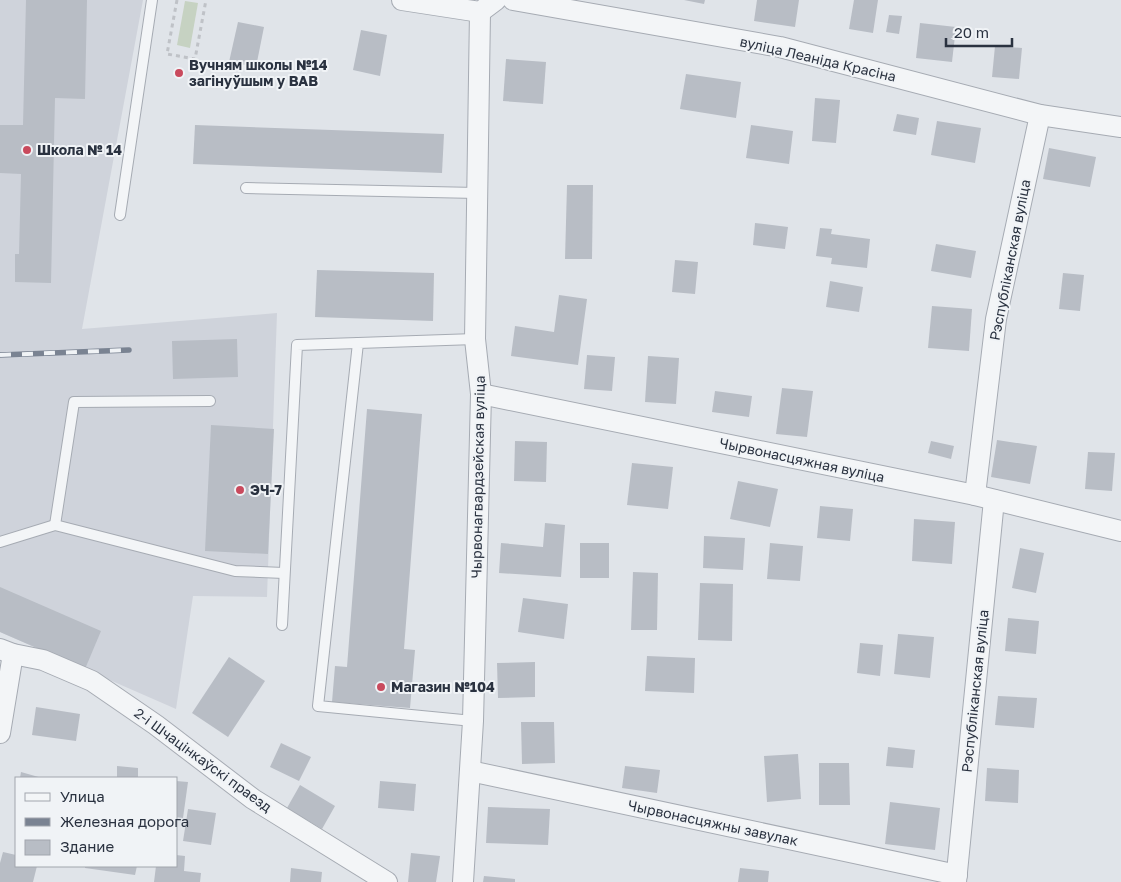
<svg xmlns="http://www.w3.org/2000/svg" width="1121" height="882" font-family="'Golos Text',sans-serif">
	<rect width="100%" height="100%" fill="#e0e4e9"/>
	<path fill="#cfd3db" d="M0,0H143L82,329L277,313L267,597L193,596L176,709L0,632Z"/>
	<path fill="#c6d2c2" d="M185,1L198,3L190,48L177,45Z"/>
	<g fill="#b8bdc5">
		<path d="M26,0H87L85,99L55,98L51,283L15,282V254H19L21,174L0,173V125H23Z"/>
		<path d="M684,0H705L704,4Z"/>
		<path d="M757,0H799L795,27L754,21Z"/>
		<path d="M854,0H878L873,33L849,29Z"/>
		<path d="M889,15L902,16L899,34L886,32Z"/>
		<path d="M238,22L264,27L256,67L229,62Z"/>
		<path d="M920,23L956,27L952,62L916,58Z"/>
		<path d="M361,30L387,35L380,76L353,70Z"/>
		<path d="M995,46L1022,48L1019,79L992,77Z"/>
		<path d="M506,59L546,62L543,104L503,101Z"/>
		<path d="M686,74L741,82L736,118L680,109Z"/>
		<path d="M815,98L840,100L836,143L812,141Z"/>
		<path d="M897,114L919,118L916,135L893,131Z"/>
		<path d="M937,121L981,128L975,163L931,155Z"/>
		<path d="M195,125L444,134L442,173L193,164Z"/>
		<path d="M751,125L793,131L789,164L746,158Z"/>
		<path d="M1049,148L1096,157L1090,187L1043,179Z"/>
		<path d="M567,185H593L592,259H565Z"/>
		<path d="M755,223L788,227L785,249L753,245Z"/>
		<path d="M820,228L832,229L831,234L870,239L867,268L831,264L832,258L816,256Z"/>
		<path d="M936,244L976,251L971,278L931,271Z"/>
		<path d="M675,260L698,262L695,294L672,292Z"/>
		<path d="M317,270L434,273L433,321L315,317Z"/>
		<path d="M1063,273L1084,275L1080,311L1059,309Z"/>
		<path d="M830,281L863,287L859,312L826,307Z"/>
		<path d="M559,295L587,299L578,365L511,356L515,326L554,332Z"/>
		<path d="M932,306L972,309L969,351L928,348Z"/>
		<path d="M237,339L238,377L173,379L172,341Z"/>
		<path d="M587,355L615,357L612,391L584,389Z"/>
		<path d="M648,356L679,358L676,404L645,402Z"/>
		<path d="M782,388L813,391L807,437L776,434Z"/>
		<path d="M715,391L752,396L749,417L712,412Z"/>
		<path d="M367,409L422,414L404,649L415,650L410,708L332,702L335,666L347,667Z"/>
		<path d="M211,425L274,429L268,554L205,551Z"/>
		<path d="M997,440L1037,446L1030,484L991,477Z"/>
		<path d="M515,441L547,442L546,482L514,481Z"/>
		<path d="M931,441L954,446L951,459L928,453Z"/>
		<path d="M1088,452L1115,453L1112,491L1085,489Z"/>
		<path d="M632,463L673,467L668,509L627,505Z"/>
		<path d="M738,481L778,489L770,527L730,519Z"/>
		<path d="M820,506L853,509L850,541L817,538Z"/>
		<path d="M914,519L955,522L952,564L912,561Z"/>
		<path d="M545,523L565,525L561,577L499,573L501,543L543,547Z"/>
		<path d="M704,536L745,538L743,570L703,568Z"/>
		<rect x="580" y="543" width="29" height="35"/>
		<path d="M770,543L803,546L800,581L767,579Z"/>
		<path d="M1020,548L1044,553L1036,593L1012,588Z"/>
		<path d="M633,572L658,573L657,630H631Z"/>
		<path d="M700,583L733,584L732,641L698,640Z"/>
		<path d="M0,587L101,631L85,669L0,632Z"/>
		<path d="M523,598L568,604L564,639L518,632Z"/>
		<path d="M1008,618L1039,621L1036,654L1005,651Z"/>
		<path d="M898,634L934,637L930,678L894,674Z"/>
		<path d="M860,643L883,645L880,676L857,673Z"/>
		<path d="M647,656L695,658L694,693L645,691Z"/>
		<path d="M229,657L265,681L228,737L192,713Z"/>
		<path d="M535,662V697L498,698L497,663Z"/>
		<path d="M998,696L1037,698L1034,728L995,725Z"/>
		<path d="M36,707L80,714L76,741L32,735Z"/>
		<path d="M521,722H554L555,763L522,764Z"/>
		<path d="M281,743L311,757L299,781L270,767Z"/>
		<path d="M888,747L915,750L913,768L886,766Z"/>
		<path d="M798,754L801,799L767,802L764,756Z"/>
		<path d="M819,763H849L850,805H819Z"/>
		<path d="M117,766L138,768V778H117Z"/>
		<path d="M625,766L660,770L657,793L622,788Z"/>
		<path d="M987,768L1019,770L1018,803L985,801Z"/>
		<path d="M21,772L42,778H20Z"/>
		<path d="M176,781L188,782L183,818L176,817Z"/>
		<path d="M380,781L416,784L414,811L378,808Z"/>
		<path d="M300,785L335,806L322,829L287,808Z"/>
		<path d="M890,802L940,808L935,850L885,844Z"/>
		<path d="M488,807L550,809L548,845L486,843Z"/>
		<path d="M188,809L216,813L211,845L183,841Z"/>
		<path d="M3,852L16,855V866H37L33,882H0V863Z"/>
		<path d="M411,853L440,856L436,882H408Z"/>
		<path d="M176,855L185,856L184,871L201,873L200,882H154L156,866H176Z"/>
		<path d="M85,866H137L135,875L85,868Z"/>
		<path d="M291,868L322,872L321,882H290Z"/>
		<path d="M740,868L769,871L768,882H738Z"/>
		<path d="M484,876L515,879V882H483Z"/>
	</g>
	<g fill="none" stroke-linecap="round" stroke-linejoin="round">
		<defs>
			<g id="service">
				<path d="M246,188L477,193"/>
				<path d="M120,215L152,0"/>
				<path d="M55,525L74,402L210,401"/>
				<path d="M0,542L55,525L235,571L284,573"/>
				<path d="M282,625L297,345L358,343"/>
				<path d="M473,721L318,706L358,343L475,339"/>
			</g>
			<g id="minor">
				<path d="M402,0L480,12L496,0"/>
				<path d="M513,0L780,47L1040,115L1121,127"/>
				<path d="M481,394L975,495L1121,531"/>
				<path d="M975,495L996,319L1040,115"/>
				<path d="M0,649L13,654L43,660L92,681L156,725L253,799L387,882"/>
				<path d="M0,733L13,654"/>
				<path d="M470,771L957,875"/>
				<path d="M463,882L473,721L481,394L475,339L480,12"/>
				<path d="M956,882L994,500"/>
			</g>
		</defs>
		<use href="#service" stroke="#a6abb3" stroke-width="12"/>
		<use href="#minor" stroke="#a6abb3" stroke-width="22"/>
		<path stroke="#bfc2c7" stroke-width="3" stroke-dasharray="4 4" stroke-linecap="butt" d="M177,0L167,54L195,59L206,0"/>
		<use href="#service" stroke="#f3f5f7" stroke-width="10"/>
		<use href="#minor" stroke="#f3f5f7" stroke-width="20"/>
		<defs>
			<path id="rail" d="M0,355L129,350"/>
		</defs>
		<use href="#rail" stroke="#7a8392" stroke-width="5.5"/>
		<use href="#rail" stroke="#f0f3f6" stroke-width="4" stroke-dasharray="11" stroke-linecap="butt"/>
	</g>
	<g fill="#c94a5d" stroke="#f0f3f6" stroke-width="2">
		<circle cx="179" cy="73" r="5"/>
		<circle cx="27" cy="150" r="5"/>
		<circle cx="240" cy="490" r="5"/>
		<circle cx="381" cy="687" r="5"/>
	</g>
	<g text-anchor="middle" stroke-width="4" stroke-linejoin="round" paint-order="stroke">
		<g font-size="14" fill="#2a3240" stroke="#f0f3f6">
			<text transform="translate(818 59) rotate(13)" y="5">вуліца Леаніда Красіна</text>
			<text transform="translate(1010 260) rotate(-79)" y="5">Рэспубліканская вуліца</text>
			<text transform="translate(802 460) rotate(12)" y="5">Чырвонасцяжная вуліца</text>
			<text transform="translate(478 477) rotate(-89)" y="5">Чырвонагвардзейская вуліца</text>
			<text transform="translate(975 691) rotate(-84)" y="5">Рэспубліканская вуліца</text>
			<text transform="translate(203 760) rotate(36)" y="5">2-і Шчацінкаўскі праезд</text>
			<text transform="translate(713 823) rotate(12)" y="5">Чырвонасцяжны завулак</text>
		</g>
		<g font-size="14" font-weight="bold" fill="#2a3240" stroke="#f0f3f6" text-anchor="start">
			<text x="189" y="70">Вучням школы №14<tspan x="189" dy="16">загінуўшым у ВАВ</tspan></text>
			<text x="37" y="155">Школа № 14</text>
			<text x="250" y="495">ЭЧ-7</text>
			<text x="391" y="692">Магазин №104</text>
		</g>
	</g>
	<rect x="15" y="777" width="162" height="90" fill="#f0f3f6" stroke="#a1a6ad"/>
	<rect x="25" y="793" width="25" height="8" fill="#f3f5f7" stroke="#a1a6ad"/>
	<text x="60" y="802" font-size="15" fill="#2a3240">Улица</text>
	<rect x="25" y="818" width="25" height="8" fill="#7a8392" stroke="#a1a6ad"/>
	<text x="60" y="827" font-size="15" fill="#2a3240">Железная дорога</text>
	<rect x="25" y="840" width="25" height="15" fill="#b8bdc5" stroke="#a1a6ad"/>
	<text x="60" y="852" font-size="15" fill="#2a3240">Здание</text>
	<path d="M946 38v8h66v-8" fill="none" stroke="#2a3240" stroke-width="2.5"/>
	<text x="954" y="38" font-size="15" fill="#2a3240" stroke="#f0f3f6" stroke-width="4" paint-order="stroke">20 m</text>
</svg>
